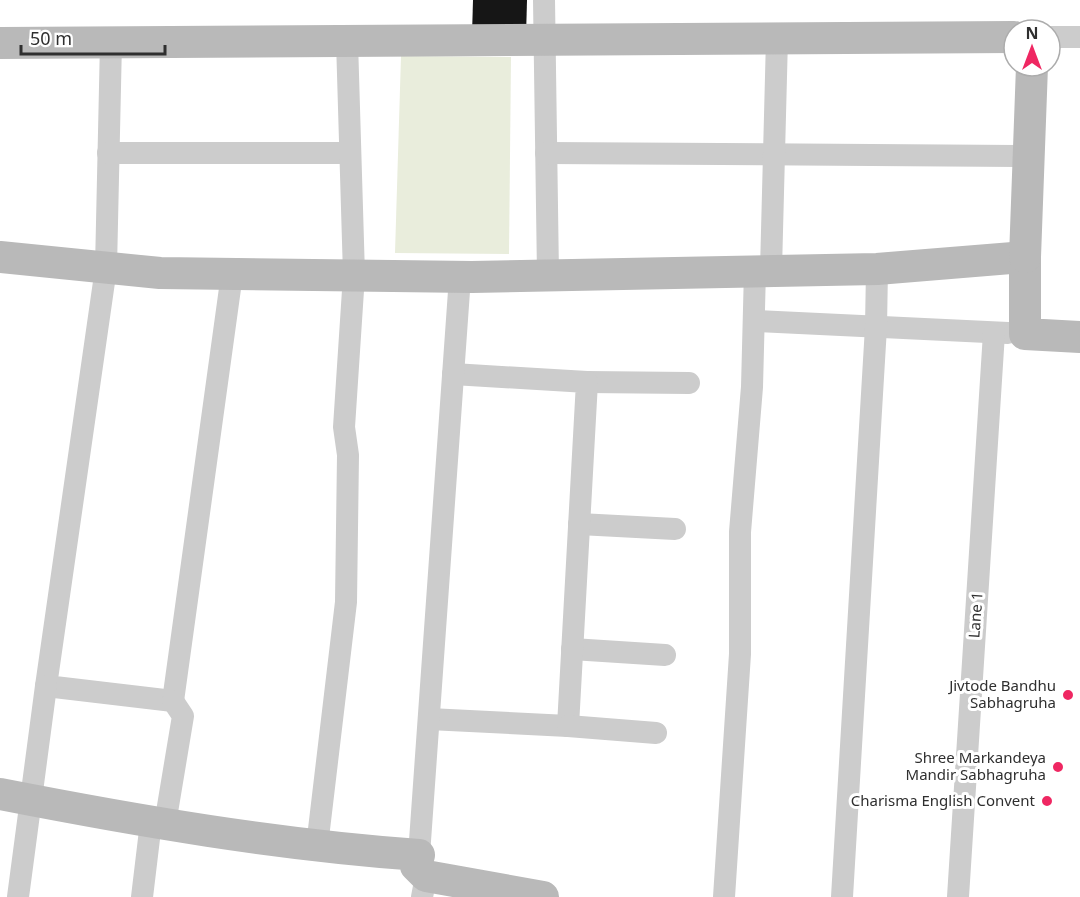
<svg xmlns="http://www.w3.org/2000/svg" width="1080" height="897" font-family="'Noto Sans',sans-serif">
	<rect width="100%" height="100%" fill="#fff"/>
	<path fill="#e9eddc" d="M401,56L511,57L509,254L395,253Z"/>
	<path fill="#161616" d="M473,0H527L526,37L472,35Z"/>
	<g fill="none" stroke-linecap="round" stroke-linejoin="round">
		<g stroke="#ccc" stroke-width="22">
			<path d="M544,0L548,275"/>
			<path d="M1050,37H1080"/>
			<path d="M111,42L106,268L46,686L173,701L232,274"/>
			<path d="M108,153H350"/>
			<path d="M546,153L1028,156"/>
			<path d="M771,270L777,38"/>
			<path d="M755,321L1008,333"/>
			<path d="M587,382L689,383"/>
			<path d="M579,524L675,529"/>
			<path d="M572,649L665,655"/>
			<path d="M429,719L568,726L587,382L453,374"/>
			<path d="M568,726L656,733"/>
			<path d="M165,824L183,716L173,701"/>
			<path d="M317,846L346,602L348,455L344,427L354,275L347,41"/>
			<path d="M419,855L460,277"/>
			<path d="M18,897L46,686"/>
			<path d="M142,897L151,822"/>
			<path d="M422,897L426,876"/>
			<path d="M724,897L740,654V532L752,387L755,270"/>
			<path d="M842,897L876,327L877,269"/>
			<path d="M958,897L994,333"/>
		</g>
		<g stroke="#b9b9b9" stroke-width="32">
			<path d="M0,43L1014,37"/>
			<path d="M0,257L160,273L472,277L877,269L1025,257V334L1080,337"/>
			<path d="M1025,257L1032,66"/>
			<path d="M0,794C138,821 278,845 419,855L416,866L426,876L543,897"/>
		</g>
	</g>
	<g fill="#ef2762" stroke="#fff" stroke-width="2">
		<circle cx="1068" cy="695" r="6"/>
		<circle cx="1058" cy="767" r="6"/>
		<circle cx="1047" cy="801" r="6"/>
	</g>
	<g text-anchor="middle" stroke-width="6" stroke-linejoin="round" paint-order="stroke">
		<g font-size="15" fill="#2f2f2f" stroke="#fff">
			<text transform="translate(976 615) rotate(-86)" y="5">Lane 1</text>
		</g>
		<g font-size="15" fill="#2f2f2f" stroke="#fff" text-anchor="end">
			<text x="1056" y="691">Jivtode Bandhu<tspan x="1056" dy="17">Sabhagruha</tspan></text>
			<text x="1046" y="763">Shree Markandeya<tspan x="1046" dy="17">Mandir Sabhagruha</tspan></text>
			<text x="1035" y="806">Charisma English Convent</text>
		</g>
	</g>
	<g transform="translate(1032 48)"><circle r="28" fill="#ffffff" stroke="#acacac" stroke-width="1.5"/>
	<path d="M0-4.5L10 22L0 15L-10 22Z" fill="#ef2762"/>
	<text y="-9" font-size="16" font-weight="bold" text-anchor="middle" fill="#2f2f2f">N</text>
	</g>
	<path d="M21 45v9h144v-9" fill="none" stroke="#2f2f2f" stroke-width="3"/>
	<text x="30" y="45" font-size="18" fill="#2f2f2f" stroke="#ffffff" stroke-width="4.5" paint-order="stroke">50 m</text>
</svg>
